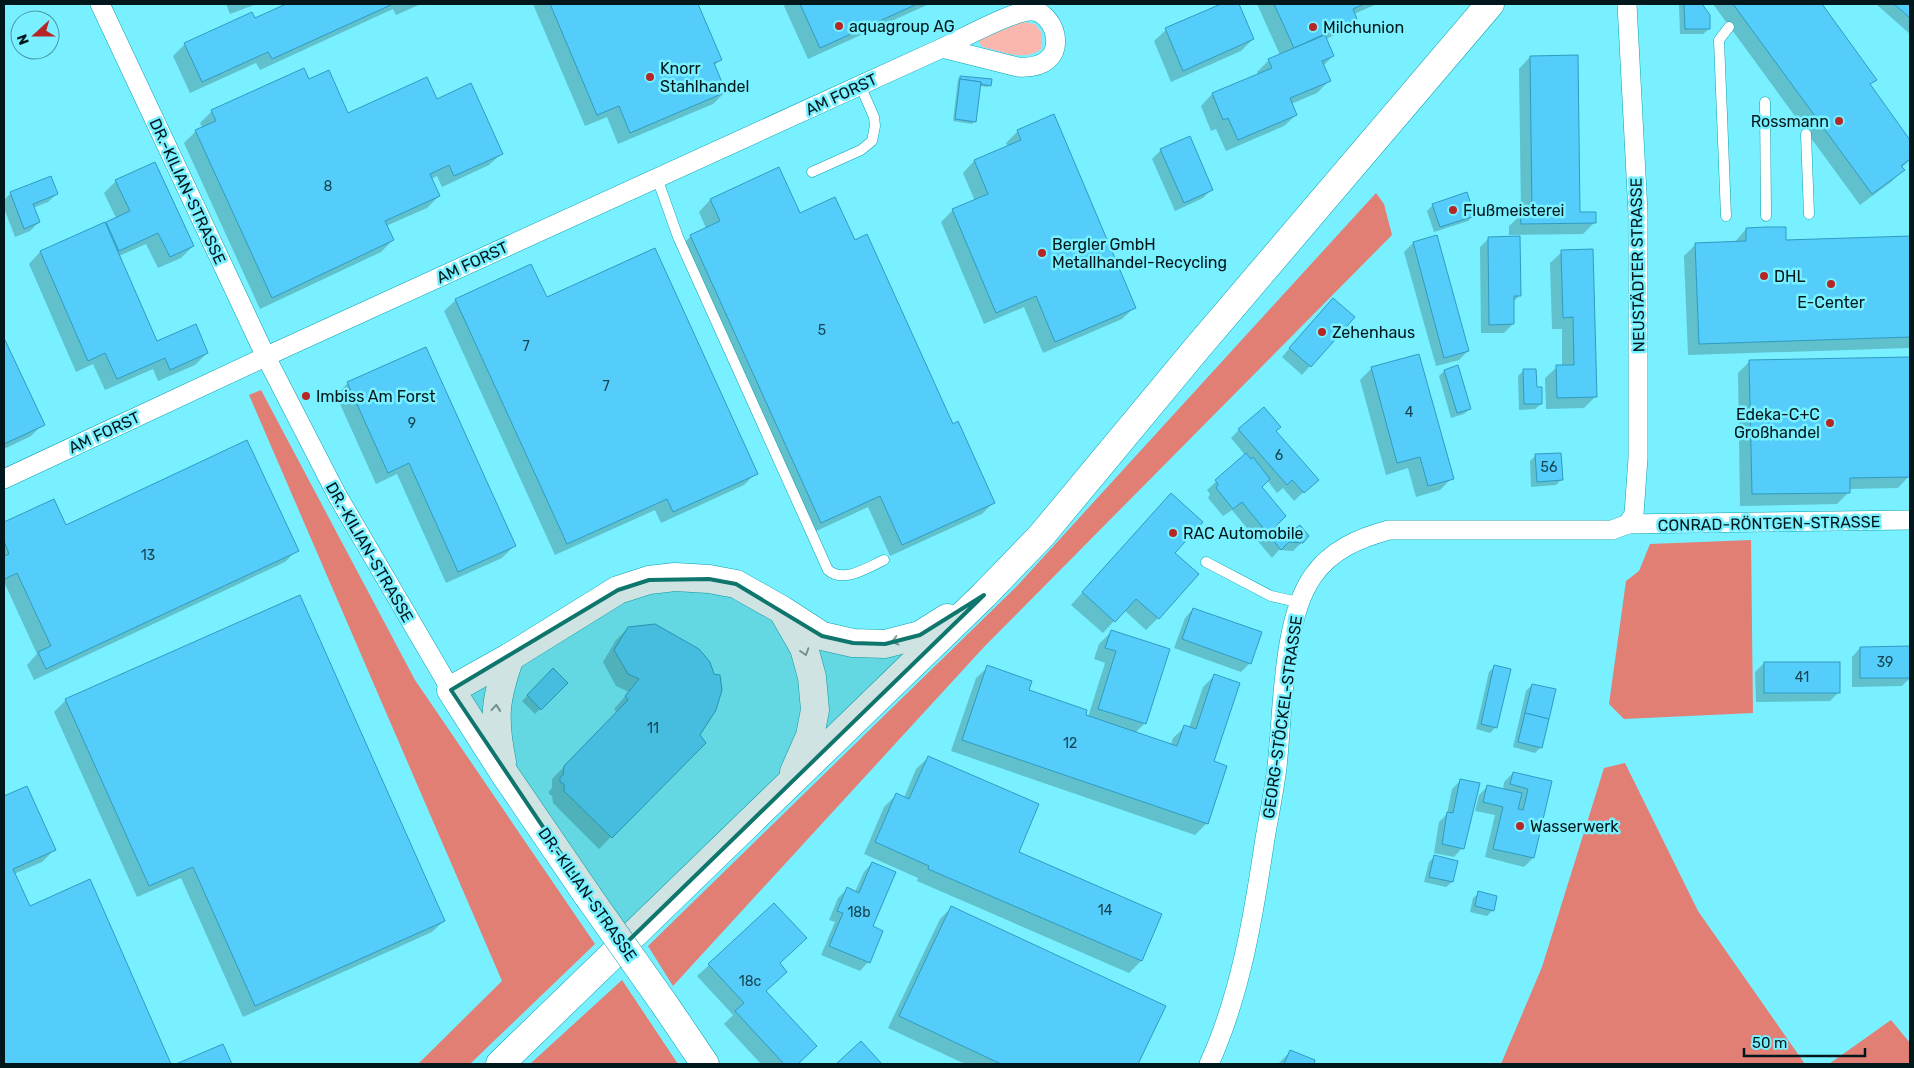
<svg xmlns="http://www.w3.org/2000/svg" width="1914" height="1068" font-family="Rubik,sans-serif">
	<rect width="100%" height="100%" fill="#78f0ff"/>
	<path fill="#fbb6ae" d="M1023,22L1035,24L1042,33V48C1026,63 1001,51 983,47L979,43L981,39Z"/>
	<g fill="#e27f75">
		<path d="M1376,193L1384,204L1392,235L984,647L673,986L648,946L1017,586Z"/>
		<path d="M261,390L415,680L595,944L470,1064H418L502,981L249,395Z"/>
		<path d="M1751,540L1753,713L1624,719L1609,704L1626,581L1639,571L1650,544Z"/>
		<path d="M1625,763L1698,911L1805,1064H1501L1542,967L1604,768Z"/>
		<path d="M622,980L678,1064H530Z"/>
		<path d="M1891,1020L1910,1043V1064H1829Z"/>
	</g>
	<g fill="#0003">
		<path d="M226,4H257L230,14Z"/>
		<path d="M289,4H421L396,15L393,9L260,70L256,63L190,93L173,56L185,44L251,13L254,20Z"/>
		<path d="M533,4H697L720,59L714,66L725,92L713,104L618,144L607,117L585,126Z"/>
		<path d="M786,4H929L808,59L784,6Z"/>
		<path d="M1224,4H1237L1253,39L1241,51L1171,82L1154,41L1166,30Z"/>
		<path d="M1257,4H1377L1354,14L1356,19L1344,31L1326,39L1333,56L1323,66L1329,81L1317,93L1291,104L1296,115L1284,126L1226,151L1216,129L1211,131L1201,106L1212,94L1258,75L1257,72L1269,60L1280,55Z"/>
		<path d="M1679,4H1700L1709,15V29L1703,34H1680Z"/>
		<path d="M1713,4H1820L1875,79L1869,85L1910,142V160L1901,168L1903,170L1891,182L1860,205Z"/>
		<path d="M1876,4H1910V34Z"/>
		<path d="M1530,57L1579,213L1594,223L1583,234L1509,235V226L1521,215L1519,69Z"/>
		<path d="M961,77L991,80L988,87L979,86L975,121L972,124L953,121L958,79Z"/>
		<path d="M308,80L348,114L436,100L501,154L489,165L442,187L437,176L431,179L439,196L427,208L386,226L393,240L381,252L260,309L184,143L196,131L203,129L200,123L212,111Z"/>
		<path d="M1018,131L1134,308L1122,319L1043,353L1024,307L984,324L941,222L953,210L975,201L963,173L974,161L1008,147L1006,143Z"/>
		<path d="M1161,150L1212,189L1203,198L1175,211L1152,159Z"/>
		<path d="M778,169L799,214L854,241L994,502L982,514L890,556L868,507L810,534L679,248L691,236L706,228L699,212L710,200Z"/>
		<path d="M50,177L57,194L48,202L33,208L39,222L30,231L15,237L4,208V200L10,194Z"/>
		<path d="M116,181L193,246L181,258L158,268L146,244L119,256L156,343L207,353L195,365L158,381L153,369L105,390L93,364L76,372L29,264L40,252L116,218L104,193Z"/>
		<path d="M1433,205L1473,216L1468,221L1434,232L1427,211Z"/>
		<path d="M1746,229L1785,242L1910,237V348L1688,355L1684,256L1696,244L1734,243Z"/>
		<path d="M1436,237L1468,351L1459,360L1436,366L1404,252L1413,243Z"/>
		<path d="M1489,238L1519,296L1512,303L1513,324L1504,333H1481L1480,247Z"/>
		<path d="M1562,252L1596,396L1584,408L1546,409L1545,378L1557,367L1562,366V329H1552L1550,263Z"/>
		<path d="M546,299L756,473L744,485L661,523L655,510L555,555L444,311L456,300Z"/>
		<path d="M1324,308L1310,366L1302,375L1282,357Z"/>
		<path d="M4,341L43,424L31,436L4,449Z"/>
		<path d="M425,349L514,546L502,558L446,583L397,474L376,484L336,395L348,383Z"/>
		<path d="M1910,358V404H1908L1909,476L1898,488L1849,489V492L1837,504L1740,506L1738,373L1750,361Z"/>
		<path d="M1372,368L1452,478L1440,490L1416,497L1408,468L1386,475L1360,380Z"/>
		<path d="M1524,370L1536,389L1541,404L1535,409L1519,410L1518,376Z"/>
		<path d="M1444,371L1470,409L1464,414L1451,418L1439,376Z"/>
		<path d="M1239,430L1275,431L1310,486L1294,501L1283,488L1277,493L1267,480L1260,487L1275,526L1284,539L1308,536L1293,551L1279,550L1272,558L1232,510L1223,516L1208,498L1210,494L1207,490L1245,455L1231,438Z"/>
		<path d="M1535,456L1562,479L1556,485L1531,487L1530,461Z"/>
		<path d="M1171,495L1173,553L1158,618L1146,630L1124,610L1103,633L1071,605Z"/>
		<path d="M53,500L66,526L297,550L285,562L34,680L27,665L37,654L5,584L4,585V524Z"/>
		<path d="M1193,609L1250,663L1241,672L1174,648L1185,618Z"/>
		<path d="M628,628L704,743L599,849L553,803L552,796L549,794V791L552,788V779L617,713L614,709L629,692L616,686L603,662L616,640Z"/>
		<path d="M1111,632L1145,723L1135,733L1171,745L1173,738L1185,727L1189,728L1203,687L1215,675L1212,762L1207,823L1195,835L951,751L976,678L988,667L1028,691L1088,717L1105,663L1094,659L1099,644Z"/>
		<path d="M1860,648H1910V678L1902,686L1852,687V657Z"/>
		<path d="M1764,663L1839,692L1830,701L1756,702L1755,672Z"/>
		<path d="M1495,666L1496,727L1490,733L1476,729L1489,672Z"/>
		<path d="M553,670L566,683L535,714L522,701Z"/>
		<path d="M1532,685L1541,747L1535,753L1513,747L1526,691Z"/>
		<path d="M66,700L444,921L432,932L243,1017L181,878L137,897L54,712Z"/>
		<path d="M928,758L1017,853L1161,915L1141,961L1129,973L917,881L918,878L864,854L884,807L896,795L904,798L916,769Z"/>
		<path d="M1513,773L1551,782L1533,858L1524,867L1485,857L1495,815L1475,811L1479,795L1488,786L1503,790L1504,782Z"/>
		<path d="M1461,780L1462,848L1454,857L1434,853L1439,822L1447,814L1452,789Z"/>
		<path d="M27,788L54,850L42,862L14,874L29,907L89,881L170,1064H4V798Z"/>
		<path d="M1434,857L1452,882L1446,887L1424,882L1429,862Z"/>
		<path d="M872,863L871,927L882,931L868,962L860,971L821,955L835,922L829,920L838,898L847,889L855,892L864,872Z"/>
		<path d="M1479,893L1493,910L1487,916L1470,912L1473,898Z"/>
		<path d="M952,907L1164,1006L1137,1064H965L888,1028L940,919Z"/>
		<path d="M779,963L765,992L815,1046L797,1064H761L724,1024L733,1015L697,976L709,965Z"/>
		<path d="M222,1045L231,1064H179Z"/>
		<path d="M1290,1052L1314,1061L1312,1064H1278Z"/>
	</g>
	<g fill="#54cdfa" stroke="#309bc1">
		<path d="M286,4H393L272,59L268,52L202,82L184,43L252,12L255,18Z"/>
		<path d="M550,4H698L722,60L714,63L726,92L630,133L619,106L597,115Z"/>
		<path d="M800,4H917L820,48Z"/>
		<path d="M1221,4H1239L1254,39L1183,71L1165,28Z"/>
		<path d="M1274,4H1364L1353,9L1357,19L1294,48Z"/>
		<path d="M1684,4H1702L1710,15V29H1685Z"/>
		<path d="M1733,4H1822L1877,80L1870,84L1910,140V159L1901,166L1905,170L1872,194Z"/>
		<path d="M1894,4H1910V18Z"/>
		<path d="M1325,35L1334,56L1322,61L1331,81L1290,98L1297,115L1238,140L1228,118L1223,120L1212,93L1272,68L1268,59Z"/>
		<path d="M1578,55L1580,212H1596V223L1521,224L1520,213H1532L1530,56Z"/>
		<path d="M304,68L309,79L329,70L348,113L427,77L437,99L471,83L503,154L454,176L449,165L430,174L440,196L385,221L394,240L272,298L195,130L216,121L211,110Z"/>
		<path d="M960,76L992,79L991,86L981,84V82L960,79Z"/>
		<path d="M960,79L981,82L976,122L955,119Z"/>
		<path d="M1054,114L1136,308L1055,342L1036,296L996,313L952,209L988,194L974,160L1021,140L1017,130Z"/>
		<path d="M1190,136L1213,190L1184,203L1160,149Z"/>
		<path d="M155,162L194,246L170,257L158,233L119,251L106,222L130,211L115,180Z"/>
		<path d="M779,167L800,213L835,197L855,240L867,234L953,424L958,421L995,503L902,545L880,496L821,523L690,235L720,221L710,199Z"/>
		<path d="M51,176L58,194L33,204L40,222L24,229L10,192Z"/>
		<path d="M1467,192L1475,216L1440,227L1432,204Z"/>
		<path d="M105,222L157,341L196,324L208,353L170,370L165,358L117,379L105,353L88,361L40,251Z"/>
		<path d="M1766,227H1786V240L1910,236V337L1699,344L1695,243L1746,241V228Z"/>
		<path d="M1437,235L1469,351L1444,358L1413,242Z"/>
		<path d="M1520,236L1521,296H1514V324L1489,325L1488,237Z"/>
		<path d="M655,248L758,474L673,512L667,499L567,544L455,299L531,264L547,297Z"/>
		<path d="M1593,249L1597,397L1557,398L1556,365H1574L1573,317L1563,318L1561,250Z"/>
		<path d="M1333,298L1355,317L1311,367L1289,348Z"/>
		<path d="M4,338L45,425L4,444Z"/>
		<path d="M426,347L516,546L458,572L409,463L388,473L347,382Z"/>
		<path d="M1419,354L1454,479L1428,486L1420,457L1397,463L1371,367Z"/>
		<path d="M1910,357V477L1850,478V493L1752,494L1749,360Z"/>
		<path d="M1458,365L1471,409L1457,413L1444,370Z"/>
		<path d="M1523,369H1536L1537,387H1542V404H1524Z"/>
		<path d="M1264,407L1281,427L1276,431L1319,480L1304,493L1292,480L1287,485L1238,429Z"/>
		<path d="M247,440L299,551L46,669L38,652L51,646L17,573L5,579L4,576V556L9,554L4,541V522L54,499L66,525Z"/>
		<path d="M1246,453L1251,459L1253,457L1270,479L1262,487L1286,516L1276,526L1284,537L1300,525L1309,536L1303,543L1289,542L1281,550L1242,502L1233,509L1216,488L1218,484L1215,480Z"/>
		<path d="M1561,453L1563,480L1537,482L1535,454Z"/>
		<path d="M1171,493L1203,522L1175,553L1199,574L1159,619L1136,599L1115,622L1082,592Z"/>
		<path d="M300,595L445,921L255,1006L193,867L149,886L65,699Z"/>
		<path d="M1193,608L1262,632L1251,664L1182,639Z"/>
		<path d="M655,624L699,649L710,662L714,674L720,675L722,690L716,710L700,735L706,743L612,838L564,791V784L560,782V777L563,775L564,766L628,700L625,696L639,679L628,674L614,650L628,627Z"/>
		<path d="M1111,630L1170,649L1146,724L1098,709L1116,651L1105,648Z"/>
		<path d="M1910,646V678H1860V647Z"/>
		<rect x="1764" y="662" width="76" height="31"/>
		<path d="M987,665L1032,681L1029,690L1087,710L1086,715L1177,746L1184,725L1196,729L1214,674L1240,683L1214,761L1227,766L1208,824L962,740Z"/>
		<path d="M1494,665L1511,669L1497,728L1481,724Z"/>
		<path d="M553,668L568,683L541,710L527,695Z"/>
		<path d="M1532,684L1556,689L1549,719L1525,713Z"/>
		<path d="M1525,713L1549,719L1542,748L1518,742Z"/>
		<path d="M928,756L1039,804L1019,852L1162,914L1142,961L928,869L929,866L875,842L896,793L909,799Z"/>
		<path d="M1513,772L1552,781L1534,858L1493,849L1503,807L1483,802L1487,785L1522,793L1518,809L1523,810L1528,789L1510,784Z"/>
		<path d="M1460,779L1480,783L1464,849L1442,844L1447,812L1453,813Z"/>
		<path d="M27,786L56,850L13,869L30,906L90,879L171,1064H4V796Z"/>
		<path d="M1434,855L1458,861L1453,882L1429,877Z"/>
		<path d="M872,862L896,872L873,926L883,931L870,963L829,946L843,913L837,911L847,887L859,893Z"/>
		<path d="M1478,891L1497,896L1494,911L1475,906Z"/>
		<path d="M774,903L807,938L780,963L787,972L766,991L817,1046L798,1064H784L735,1011L744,1003L708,964Z"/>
		<path d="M951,906L1166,1006L1138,1064H1001L899,1016Z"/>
		<path d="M861,1041L882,1064H836Z"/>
		<path d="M223,1044L232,1064H176Z"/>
		<path d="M1290,1050L1315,1060L1314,1064H1284Z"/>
	</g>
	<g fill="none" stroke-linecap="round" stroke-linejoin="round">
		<defs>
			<g id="service">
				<path d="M1765,102L1766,216"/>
				<path d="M1806,134L1809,214"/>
				<path d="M812,172L861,150L872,141L875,126L874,117L860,85"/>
				<path d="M657,178L678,237L828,570C844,584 868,567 884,560"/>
				<path d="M1726,216L1719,40L1729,27"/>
				<path d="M1206,562L1271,596L1298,602"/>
			</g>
			<g id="minor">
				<path d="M100,4L266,357L337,495L451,690"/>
				<path d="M4,479L280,350L942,48L1018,67C1075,71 1057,10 1031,11C1011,11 962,39 942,48"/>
				<path d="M1628,524L1910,520"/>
				<path d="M1209,1064C1240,996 1253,919 1264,845C1268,819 1274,793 1277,767C1283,713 1282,619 1313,576C1331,550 1359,538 1389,530H1612L1628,524L1634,514L1638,458V213L1627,4"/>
			</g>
			<g id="primary">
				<path d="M785,615L804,648L812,677L815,710L810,736L794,772"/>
				<path d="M502,762C493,718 495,699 510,657"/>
				<path d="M588,896L504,773L451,690L510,657L618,590L649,580L675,577L709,579L736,584L782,610L822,636L853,643L885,644L920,635L947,618"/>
				<path d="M665,1005L705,1064"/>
				<path d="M500,1064L984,595L1041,536L1198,347L1490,4"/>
			</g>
		</defs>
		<use href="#service" stroke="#0ca1af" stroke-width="11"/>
		<use href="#minor" stroke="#0ca1af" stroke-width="20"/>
		<use href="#primary" stroke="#0ca1af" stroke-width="29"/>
		<use href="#service" stroke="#fff" stroke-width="10"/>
		<use href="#minor" stroke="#fff" stroke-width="19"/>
		<use href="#primary" stroke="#fff" stroke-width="28"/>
		<defs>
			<path id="primary-bridge" d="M588,896L665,1005"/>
		</defs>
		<use href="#primary-bridge" stroke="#0ca1af" stroke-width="29" stroke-linecap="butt"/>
		<use href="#primary-bridge" stroke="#fff" stroke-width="28"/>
	</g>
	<defs><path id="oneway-chevron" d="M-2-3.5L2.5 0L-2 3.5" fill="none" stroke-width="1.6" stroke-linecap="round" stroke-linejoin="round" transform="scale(1.25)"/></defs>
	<g stroke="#8c9798">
		<use href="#oneway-chevron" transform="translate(895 641) rotate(166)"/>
		<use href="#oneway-chevron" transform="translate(805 652) rotate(72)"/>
		<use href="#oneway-chevron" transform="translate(496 708) rotate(-85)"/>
	</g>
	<path fill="#0f766e" fill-opacity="0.2" stroke="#0f766e" stroke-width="4" stroke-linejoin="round" d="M709,579L736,584L822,636L853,643L885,644L920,635L984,595L623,946L451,690L618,590L649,580Z"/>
	<g fill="#b62626" stroke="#78f0ff" stroke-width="2">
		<circle cx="839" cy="26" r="5"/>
		<circle cx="1313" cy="27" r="5"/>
		<circle cx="650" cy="77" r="5"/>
		<circle cx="1839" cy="121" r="5"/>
		<circle cx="1453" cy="210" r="5"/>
		<circle cx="1042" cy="253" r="5"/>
		<circle cx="1764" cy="276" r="5"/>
		<circle cx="1831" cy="284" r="5"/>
		<circle cx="1322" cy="332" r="5"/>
		<circle cx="306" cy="396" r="5"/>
		<circle cx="1830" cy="423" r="5"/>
		<circle cx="1173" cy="533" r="5"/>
		<circle cx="1520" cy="826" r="5"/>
	</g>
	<g text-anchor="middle" stroke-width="5" stroke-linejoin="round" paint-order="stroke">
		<g font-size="14" fill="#154553">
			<text x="328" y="191">8</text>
			<text x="822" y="335">5</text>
			<text x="526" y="351">7</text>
			<text x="606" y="391">7</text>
			<text x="1409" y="417">4</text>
			<text x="412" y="428">9</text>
			<text x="1279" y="460">6</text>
			<text x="1549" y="472">56</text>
			<text x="148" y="560">13</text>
			<text x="1885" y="667">39</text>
			<text x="1802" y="682">41</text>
			<text x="653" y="733">11</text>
			<text x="1070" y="748">12</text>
			<text x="1105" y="915">14</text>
			<text x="859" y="917">18b</text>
			<text x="750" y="986">18c</text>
		</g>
		<g font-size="16" fill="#00181b" stroke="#78f0ff" text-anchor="start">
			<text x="849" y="32">aquagroup AG</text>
			<text x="1323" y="33">Milchunion</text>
			<text x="660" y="74">Knorr<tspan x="660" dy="18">Stahlhandel</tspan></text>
			<text x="1829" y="127" text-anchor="end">Rossmann</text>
			<text x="1463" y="216">Flußmeisterei</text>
			<text x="1052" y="250">Bergler GmbH<tspan x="1052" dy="18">Metallhandel-Recycling</tspan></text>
			<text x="1774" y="282">DHL</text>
			<text x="1831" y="308" text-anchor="middle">E-Center</text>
			<text x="1332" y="338">Zehenhaus</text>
			<text x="316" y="402">Imbiss Am Forst</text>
			<text x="1820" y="420" text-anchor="end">Edeka-C+C<tspan x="1820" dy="18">Großhandel</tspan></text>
			<text x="1183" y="539">RAC Automobile</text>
			<text x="1530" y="832">Wasserwerk</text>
		</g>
		<g font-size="16" fill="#00181b" stroke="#78f0ff">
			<text transform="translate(841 94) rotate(-25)" y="6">AM FORST</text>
			<text transform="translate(188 191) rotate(65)" y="6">DR.-KILIAN-STRASSE</text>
			<text transform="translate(472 262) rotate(-25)" y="6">AM FORST</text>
			<text transform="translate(1637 265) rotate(-91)" y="6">NEUSTÄDTER STRASSE</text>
			<text transform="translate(104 432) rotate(-25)" y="6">AM FORST</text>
			<text transform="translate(1769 523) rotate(-1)" y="6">CONRAD-RÖNTGEN-STRASSE</text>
			<text transform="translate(370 552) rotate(60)" y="6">DR.-KILIAN-STRASSE</text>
			<text transform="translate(1282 717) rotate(-82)" y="6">GEORG-STÖCKEL-STRASSE</text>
			<text transform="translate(588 894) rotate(55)" y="6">DR.-KILIAN-STRASSE</text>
		</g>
	</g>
	<rect width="1914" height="1068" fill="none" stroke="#00181b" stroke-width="10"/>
	<g transform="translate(35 35) rotate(249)"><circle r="24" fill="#78f0ff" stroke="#489aa4"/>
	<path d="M0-4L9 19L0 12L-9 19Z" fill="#b62626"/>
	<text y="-8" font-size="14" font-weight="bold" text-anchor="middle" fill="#00181b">N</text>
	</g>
	<path d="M1744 1048v8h121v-8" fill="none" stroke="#00181b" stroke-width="2.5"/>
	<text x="1752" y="1048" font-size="15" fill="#00181b" stroke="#78f0ff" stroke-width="4" paint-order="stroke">50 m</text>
</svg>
